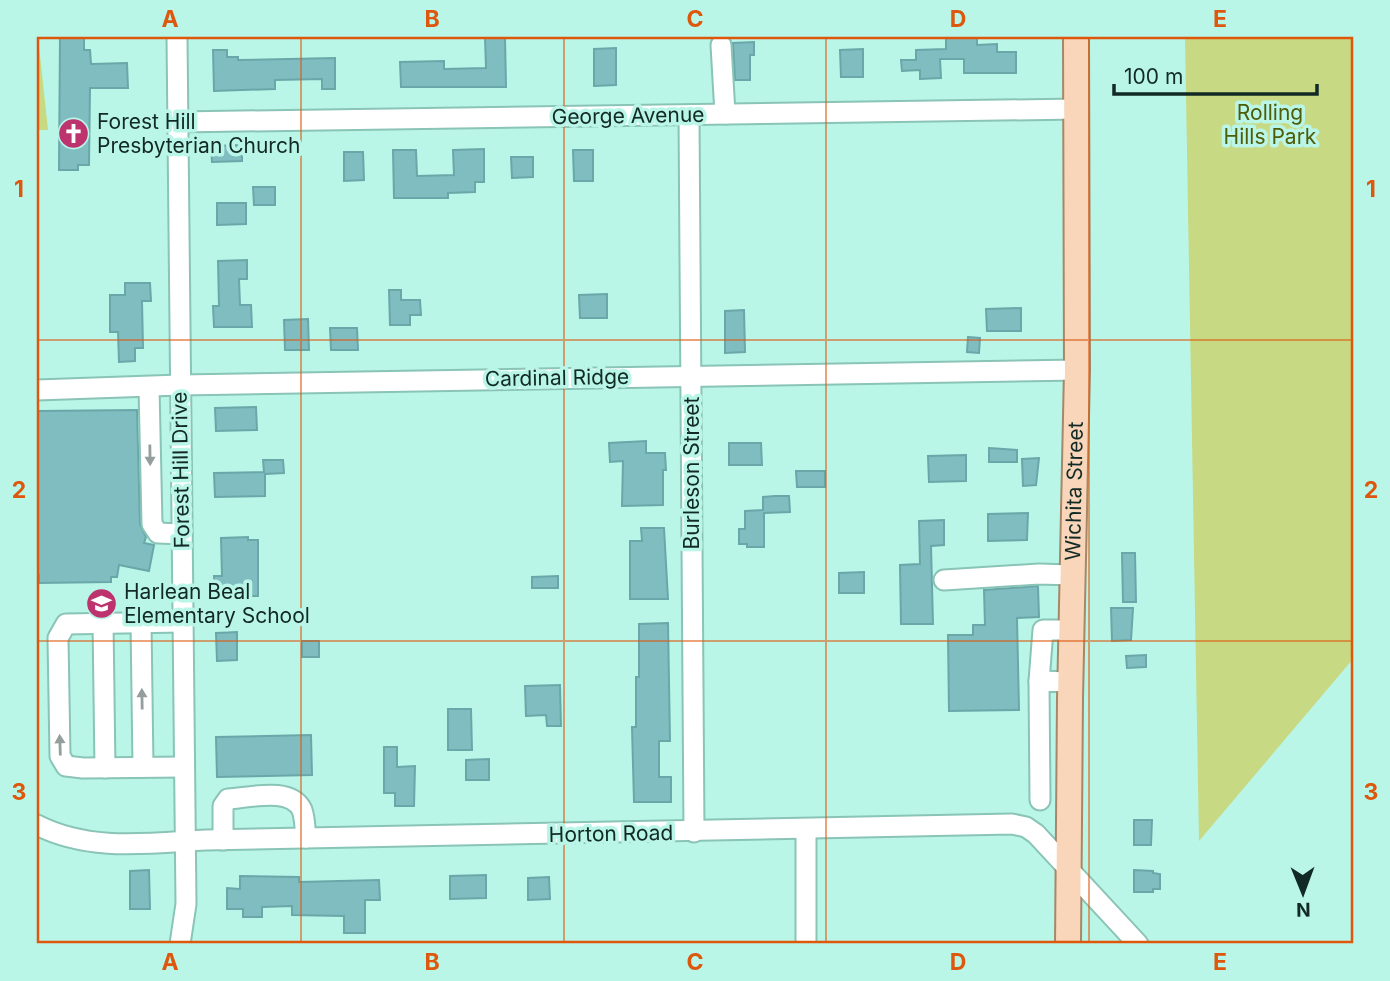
<svg xmlns="http://www.w3.org/2000/svg" width="1390" height="981" font-family="Inter,sans-serif">
	<rect width="100%" height="100%" fill="#baf6e8"/>
	<g fill="#c7d982">
		<path d="M37,37H38L48,130H37Z"/>
		<path d="M1185,37H1353V659L1199,841Z"/>
	</g>
	<g fill="#80bdc0" stroke="#69a7a9" stroke-width="2">
		<path d="M60,37H84V50H90L91,64L127,63L128,88H90L89,165H78V170H59Z"/>
		<path d="M485,37H505L506,87H401L400,62L444,61V69L486,68Z"/>
		<path d="M946,37H977V45L997,44V52H1016V73H964V59H940L941,78L920,79V70L902,71L901,60H916V50L946,49Z"/>
		<path d="M754,42V55H750V80H735L733,43Z"/>
		<path d="M616,48V85L594,86V49Z"/>
		<path d="M863,49V77H841L840,50Z"/>
		<path d="M213,50H227V57H238V60L335,58V89H322V79L275,80V89L214,91Z"/>
		<path d="M242,145V161L212,162L211,146Z"/>
		<path d="M484,149V182H475V192L448,193V198H394L393,150H416L417,176L454,175L453,150Z"/>
		<path d="M573,150H593V181H574Z"/>
		<path d="M344,152H363L364,180L344,181Z"/>
		<path d="M511,157H533V177L512,178Z"/>
		<path d="M253,187H275V205H254Z"/>
		<path d="M217,203H246V224L217,225Z"/>
		<path d="M247,260V279H239L240,305H251L252,327H214L213,306H219L218,261Z"/>
		<path d="M125,283H150L151,301H142L143,348H135V361L119,362L118,332H110V295H125Z"/>
		<path d="M389,290H401V300H420L421,315H410V325H390Z"/>
		<path d="M607,294V318H580L579,295Z"/>
		<path d="M1021,308V331H987L986,309Z"/>
		<path d="M744,310L745,352L725,353V311Z"/>
		<path d="M308,319L309,350H285L284,320Z"/>
		<path d="M330,328H357L358,350H331Z"/>
		<path d="M968,337L980,338L979,353L967,352Z"/>
		<path d="M256,407L257,430L216,431L215,408Z"/>
		<path d="M137,410L140,524L146,537L144,543L154,545L149,571L119,565L117,577H111V582L39,583V575H37V411Z"/>
		<path d="M646,441V453H665L666,470H663V505L622,506L623,461L610,462L609,443Z"/>
		<path d="M729,443H761L762,465H729Z"/>
		<path d="M989,448L1017,450V462H989Z"/>
		<path d="M966,455V481L929,482L928,456Z"/>
		<path d="M1039,458L1036,485L1023,486L1022,459Z"/>
		<path d="M263,460H283L284,473L265,474V496L215,497L214,473L264,472Z"/>
		<path d="M796,471H825V487H797Z"/>
		<path d="M775,496H789L790,512L764,513V547H747V544H739V529H745V511L763,510V497Z"/>
		<path d="M1028,513L1027,540L988,541V514Z"/>
		<path d="M944,520V545L931,546L933,624H901L900,565L920,564L919,521Z"/>
		<path d="M641,528H664L668,599H630V541H642Z"/>
		<path d="M248,537V540H258V596L215,597L214,576H222L221,538Z"/>
		<path d="M1122,553H1135L1136,602H1123Z"/>
		<path d="M864,572V593H839V573Z"/>
		<path d="M558,576V588H532V577Z"/>
		<path d="M1038,586L1039,617L1017,618L1019,710L949,711L948,635H973V625H985L984,590Z"/>
		<path d="M1111,608H1133L1131,640L1112,641Z"/>
		<path d="M668,623L670,741H659V777H671V802H634L632,727H636V677H639V624Z"/>
		<path d="M237,632V660L217,661L216,633Z"/>
		<rect x="302" y="641" width="17" height="16"/>
		<path d="M1146,655V667L1127,668L1126,656Z"/>
		<path d="M560,685L561,726H547L546,715L526,716L525,686Z"/>
		<path d="M448,709H471L472,750H448Z"/>
		<path d="M311,735L312,775L217,777L216,737Z"/>
		<path d="M384,747H397V767L415,766L414,806H395V793H384Z"/>
		<path d="M489,759V780H466V760Z"/>
		<path d="M1134,820H1152L1151,845H1134Z"/>
		<path d="M149,870L150,909H130V871Z"/>
		<path d="M1134,870L1153,871V873L1160,874V889H1153V892H1134Z"/>
		<path d="M486,875V898L450,899V876Z"/>
		<path d="M240,876L299,877V882L379,880L380,900H365V933H344V916L292,915V906L262,907V917H243V909H227V888L240,889Z"/>
		<path d="M549,877L550,899L528,900V878Z"/>
	</g>
	<g fill="none" stroke-linecap="round" stroke-linejoin="round">
		<defs>
			<g id="minor">
				<path d="M177,37L186,904L180,944"/>
				<path d="M721,45L725,114"/>
				<path d="M689,115L694,832"/>
				<path d="M178,122L1077,109"/>
				<path d="M149,387L152,524L158,533L182,534"/>
				<path d="M37,390L180,385L1077,370"/>
				<path d="M944,580L1039,574L1073,575"/>
				<path d="M103,622L105,768"/>
				<path d="M141,622L143,767"/>
				<path d="M183,622L66,624L58,638L60,756L66,766L83,768L184,767"/>
				<path d="M1039,681L1043,630H1072"/>
				<path d="M1040,800L1039,681L1070,682"/>
				<path d="M37,825C90,852 149,843 206,840L1012,824L1026,827L1036,834L1138,944"/>
				<path d="M223,840V806L228,799C249,798 291,786 302,810C305,818 305,830 306,838"/>
				<path d="M806,944V829"/>
			</g>
			<g id="major">
				<path id="s1" d="M1068,944L1070,699L1077,370L1076,37"/>
			</g>
		</defs>
		<use href="#minor" stroke="#89c4b6" stroke-width="23"/>
		<use href="#major" stroke="#a68767" stroke-width="28"/>
		<use href="#minor" stroke="#fff" stroke-width="19"/>
		<use href="#major" stroke="#f9d5b9" stroke-width="24"/>
	</g>
	<defs><path id="oneway-solid" d="M-6-.8H1V-3.2L6.5 0L1 3.2V.8H-6Z" transform="scale(1.75)"/></defs>
	<g fill="#949f9d">
		<use href="#oneway-solid" transform="translate(150 455) rotate(89)"/>
		<use href="#oneway-solid" transform="translate(142 699) rotate(-91)"/>
		<use href="#oneway-solid" transform="translate(60 745) rotate(-92)"/>
	</g>
	<path fill="none" stroke="#dd570d" stroke-width="2" stroke-opacity="0.55" d="M301,37V944M564,37V944M826,37V944M1089,37V944M37,340H1353M37,641H1353"/>
	<defs>
		<symbol id="church-disc" viewBox="-11 -11 22 22"><circle r="9.5" fill="#bc336e" stroke="#baf6e8"/><path d="M-1.2-6h2.4v3.5h3.3v2.4h-3.3V6h-2.4V-.1h-3.3v-2.4h3.3Z" fill="#fff"/></symbol>
		<symbol id="school-disc" viewBox="-11 -11 22 22"><circle r="9.5" fill="#bc336e" stroke="#baf6e8"/><path d="M0-5L7-2L0 1L-7-2ZM-4 1L0 2.5L4 1V4Q0 6-4 4Z" fill="#fff"/></symbol>
	</defs>
	<g fill-rule="evenodd">
		<use href="#church-disc" x="56" y="116" width="35" height="35"/>
		<use href="#school-disc" x="84" y="586" width="35" height="35"/>
	</g>
	<g text-anchor="middle" stroke-width="7" stroke-linejoin="round" paint-order="stroke">
		<g font-size="21" fill="#4f5c08" stroke="#baf6e8">
			<text x="1270" y="120">Rolling<tspan x="1270" dy="24">Hills Park</tspan></text>
		</g>
		<g font-size="21" fill="#122a25" stroke="#baf6e8">
			<text transform="translate(628 116) rotate(-1)" y="7">George Avenue</text>
			<text transform="translate(557 378) rotate(-1)" y="7">Cardinal Ridge</text>
			<text transform="translate(181 470) rotate(-91)" y="7">Forest Hill Drive</text>
			<text transform="translate(692 473) rotate(-90)" y="7">Burleson Street</text>
			<text dy="7" stroke="none"><textPath href="#s1" startOffset="453">Wichita Street</textPath></text>
			<text transform="translate(611 834) rotate(-1)" y="7">Horton Road</text>
		</g>
		<g font-size="21" fill="#122a25" stroke="#baf6e8" text-anchor="start">
			<text x="97" y="129">Forest Hill<tspan x="97" dy="24">Presbyterian Church</tspan></text>
			<text x="124" y="599">Harlean Beal<tspan x="124" dy="24">Elementary School</tspan></text>
		</g>
	</g>
	<rect width="1390" height="981" fill="none" stroke="#baf6e8" stroke-width="77"/>
	<g transform="translate(1303 893) rotate(179)" stroke="#baf6e8" stroke-width="5" paint-order="stroke">
	<path d="M0-5L12 26L0 18L-12 26Z" fill="#122a25"/>
	<text y="-10" font-size="19" font-weight="bold" text-anchor="middle" fill="#122a25">N</text>
	</g>
	<path d="M1114 84v10h203v-10" fill="none" stroke="#122a25" stroke-width="3.5"/>
	<text x="1124" y="84" font-size="21" fill="#122a25" stroke="#baf6e8" stroke-width="5" paint-order="stroke">100 m</text>
	<rect x="38" y="38" width="1314" height="904" fill="none" stroke="#dd570d" stroke-width="2.5"/>
	<g font-size="23" text-anchor="middle" font-weight="bold" fill="#dd570d">
		<text x="170" y="27">A</text>
		<text x="432" y="27">B</text>
		<text x="695" y="27">C</text>
		<text x="958" y="27">D</text>
		<text x="1220" y="27">E</text>
		<text x="19" y="197">1</text>
		<text x="1371" y="197">1</text>
		<text x="19" y="498">2</text>
		<text x="1371" y="498">2</text>
		<text x="19" y="800">3</text>
		<text x="1371" y="800">3</text>
		<text x="170" y="970">A</text>
		<text x="432" y="970">B</text>
		<text x="695" y="970">C</text>
		<text x="958" y="970">D</text>
		<text x="1220" y="970">E</text>
	</g>
</svg>
